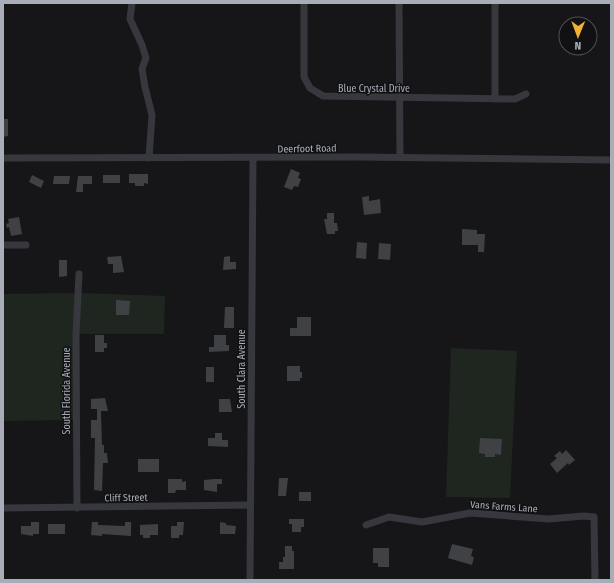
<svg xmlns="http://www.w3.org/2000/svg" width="614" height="583" font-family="'Fira Sans Condensed',sans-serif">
	<rect width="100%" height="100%" fill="#161618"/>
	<g fill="#1e261f">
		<path d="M75,293L73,420L3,421L4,294Z"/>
		<path d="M81,293L165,296L164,334H79Z"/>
		<path d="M451,348L517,351L510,498L446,497Z"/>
	</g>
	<g fill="#404145">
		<path d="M3,119H8V136L3,137Z"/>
		<path d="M291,169L300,173L298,178L301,179L298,187L294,186L292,190L284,187Z"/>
		<path d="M129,174H148V184L144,183V186H135V183H129Z"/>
		<path d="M32,175L44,181L41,188L29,182Z"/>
		<rect x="103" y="175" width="17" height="8"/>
		<path d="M54,176H70L69,184H53Z"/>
		<path d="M78,176H92V184H83V192H76Z"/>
		<path d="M369,196V201L380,199L381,213L364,215L362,197Z"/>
		<path d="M327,213H334V223H337L338,231H335V234H327L324,219H327Z"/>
		<path d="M19,217L22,234L11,236L9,227L7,228L6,224L9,223L8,219Z"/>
		<path d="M462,229L477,230V234H485L484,252H478V245H462Z"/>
		<path d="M357,242L367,243L366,259L356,258Z"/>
		<path d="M379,243L391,244L390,260L378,259Z"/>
		<path d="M121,256L124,272L113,273V264H108L107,257Z"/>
		<path d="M230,256V262H236V269L223,270L224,257Z"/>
		<path d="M59,260H67V276L59,277Z"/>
		<path d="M116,300L130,301L129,315H116Z"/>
		<path d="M225,307H234V328H224Z"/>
		<path d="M297,317H311V336H290V328H297Z"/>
		<path d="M95,335H104V343H107V348H104V352H95Z"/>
		<path d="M214,335H226V345H229V351L209,352V347H214Z"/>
		<path d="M287,366H300V372H302V378H300V381H287Z"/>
		<rect x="206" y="367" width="8" height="15"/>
		<path d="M105,398L108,411H101L102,445H104V453H107L108,463H103L102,491L94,490L95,438H91V420H97V409H91V399Z"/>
		<path d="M219,399H230L232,412H219Z"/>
		<path d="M215,433H222V440H228V447L208,446V438H215Z"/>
		<path d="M480,438L502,439L501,455L495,454V457H485V454L479,453Z"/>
		<path d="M566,450L575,460L569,465L568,463L557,473L550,464L557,458L554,456L560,451L562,454Z"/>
		<rect x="138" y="459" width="21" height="13"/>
		<path d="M279,478H288L286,496H278Z"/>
		<path d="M168,479H182V482L186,481V490H176L175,493H168Z"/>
		<path d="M214,479H222V484H217V492L204,490V480Z"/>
		<rect x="299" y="492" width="12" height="9"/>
		<path d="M289,519H304V527H301V532H292V524H289Z"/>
		<path d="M31,522H39V534H33V536L21,534V526H31Z"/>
		<path d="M92,522H98V525L125,526V522H131V536L102,534V536L91,535Z"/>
		<path d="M177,522H184L183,535H179V538H171V526H177Z"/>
		<path d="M220,522L226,523V525L236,526L235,534H220Z"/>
		<rect x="48" y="524" width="17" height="10"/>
		<path d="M158,524V535H150V538H143V535H140V525Z"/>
		<path d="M452,544L473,549L471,556L474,557L472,565L448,558Z"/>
		<path d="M285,546H292V551H294V569H279V562H283V557H285Z"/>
		<path d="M373,548H389V567H378V563H373Z"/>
	</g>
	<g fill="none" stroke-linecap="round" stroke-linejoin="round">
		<g stroke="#37383d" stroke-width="7">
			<path d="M132,3L130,19L142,45L146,58L142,69L145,87L152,115L149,158"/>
			<path d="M304,3V77L310,88L323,96L515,99L526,94"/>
			<path d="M399,3L400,157"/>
			<path d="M495,3V99"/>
			<path d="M3,158L357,157L611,160"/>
			<path d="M3,245H26"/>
			<path d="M3,508L250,505"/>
			<path d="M77,508L76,334L79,274"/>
			<path d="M366,525L389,517L422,522L470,513L549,519L584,516L594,517L595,580"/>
			<path d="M250,580L253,159"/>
		</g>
	</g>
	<g text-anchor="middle" stroke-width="3" stroke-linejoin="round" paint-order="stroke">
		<g font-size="10" fill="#a8adb8" stroke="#111113">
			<text x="374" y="92">Blue Crystal Drive</text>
			<text transform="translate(307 148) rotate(-1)" y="4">Deerfoot Road</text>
			<text transform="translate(241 369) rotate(-90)" y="4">South Clara Avenue</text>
			<text transform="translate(66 391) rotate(-90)" y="4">South Florida Avenue</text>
			<text transform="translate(126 497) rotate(-1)" y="4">Cliff Street</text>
			<text transform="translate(504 506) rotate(4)" y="4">Vans Farms Lane</text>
		</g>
	</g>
	<rect width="614" height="583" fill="none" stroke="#a8adb8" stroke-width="8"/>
	<g transform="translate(578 36) rotate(181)"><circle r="19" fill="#111113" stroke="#4d4f55"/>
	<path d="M0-3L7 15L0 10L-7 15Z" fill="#f2b134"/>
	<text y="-6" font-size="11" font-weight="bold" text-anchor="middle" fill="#a8adb8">N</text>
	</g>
</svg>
